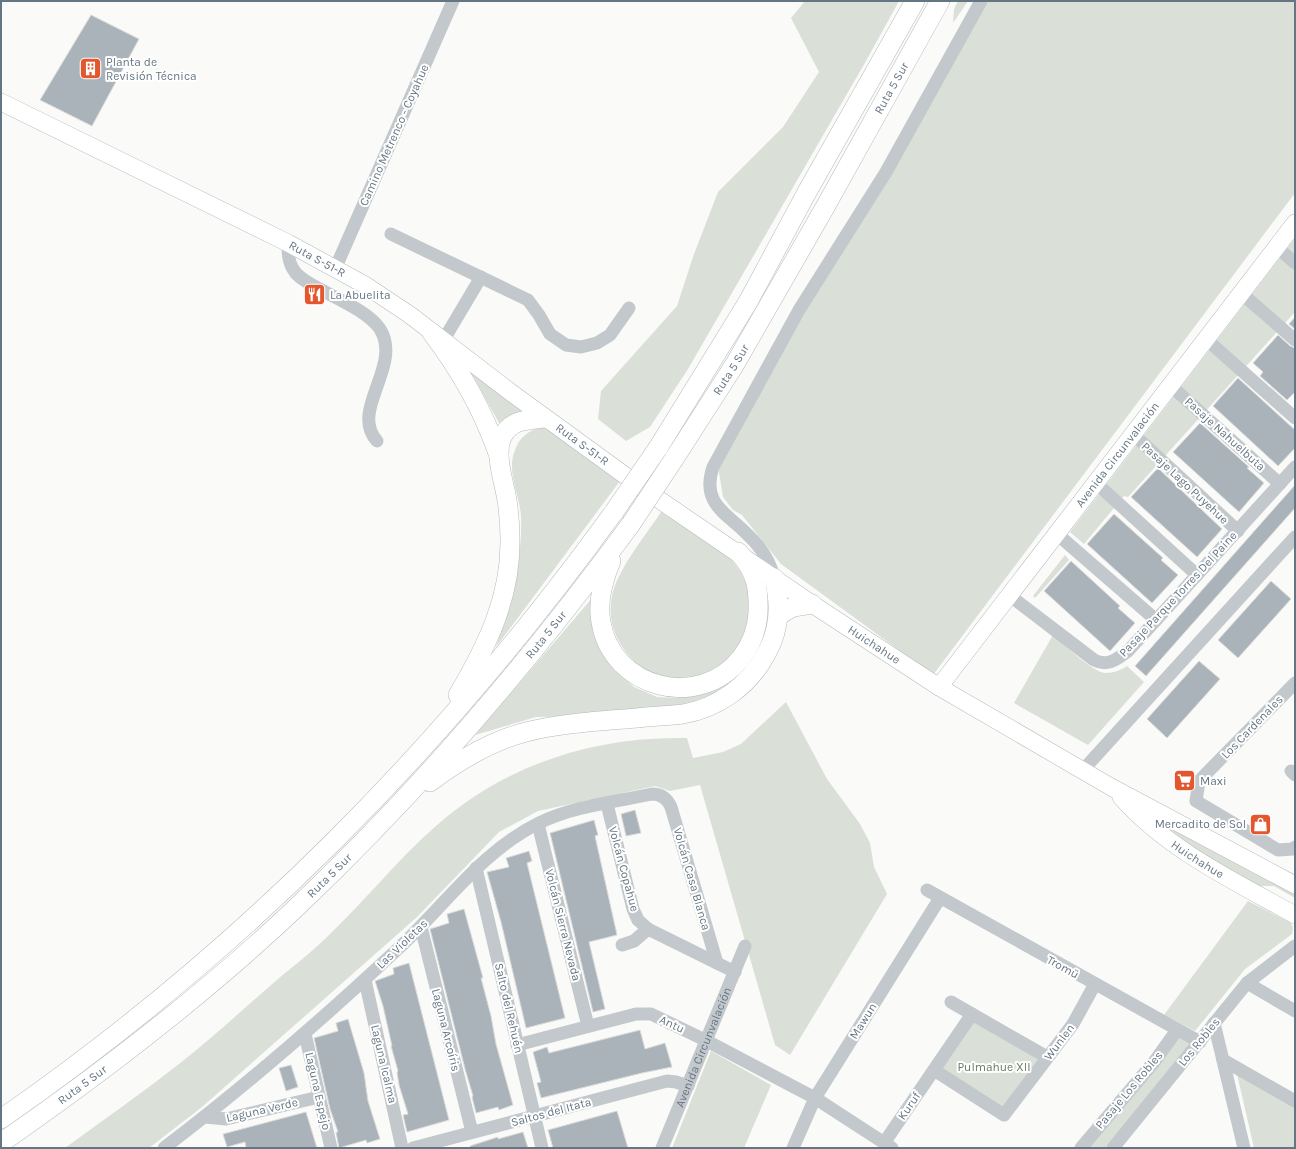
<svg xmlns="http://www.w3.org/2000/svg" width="1296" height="1149" font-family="Karla,sans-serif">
	<rect width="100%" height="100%" fill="#fafaf8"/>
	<g fill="#dadfd7">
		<path d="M805,1H899L866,61L688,369L650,427L626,441L598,419L601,391L677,306L694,254L718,192L783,127L819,72L791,18Z"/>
		<path d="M958,1H968L953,23L954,9Z"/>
		<path d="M981,1H1295V193L933,675L781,564L742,515L733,510L723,497L717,460Z"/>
		<path d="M1295,238V312L1128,497L1124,496L1084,544L1070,532Z"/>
		<path d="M467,365L523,410L499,423Z"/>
		<path d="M544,427L620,481L496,647C509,605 523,561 521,516C520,497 507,472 514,453C519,437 528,430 544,427Z"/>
		<path d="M661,512C684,527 718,544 735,564C753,586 756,620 742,644C739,650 731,655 727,659C722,663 718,668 713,671C697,683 666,681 649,672C639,667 633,660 626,652C613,636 608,616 612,596C617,570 646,535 661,512Z"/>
		<path d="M1065,555L1069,560L1035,598L1033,596Z"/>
		<path d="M760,579L773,589L772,637L726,692L679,709L591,716L536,717L475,735L593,597L603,652L614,670L634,687L657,697L676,698L699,693L747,661Z"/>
		<path d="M1053,635C1064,644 1093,673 1106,673C1114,673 1121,670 1127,666L1144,682L1088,745L1014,703Z"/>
		<path d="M786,702L827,779L860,824L870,843L874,867L887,894L790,1055L775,1045L700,785L670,791L655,786L538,811L499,832L417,917L202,1107L149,1148H65C103,1120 142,1093 179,1064C211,1039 240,1012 270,986C289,969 310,954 328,936C365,901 397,860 436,826C506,764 595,736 687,738L693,758L723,752L741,744Z"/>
		<path d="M1150,815L1295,891V898L1274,886H1260L1208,857L1150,819Z"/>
		<path d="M1248,901L1291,923L1293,928L1292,934L1245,969L1195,1031L1164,1015Z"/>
		<path d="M973,1021L1041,1058L1003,1109L940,1068Z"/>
		<path d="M1178,1035L1194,1043L1108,1148H1086Z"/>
		<path d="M711,1051L771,1085L744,1148H672Z"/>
		<path d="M1237,1074L1295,1107V1148H1254Z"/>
	</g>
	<g fill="#aab3b9" stroke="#dcdcda">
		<path d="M91,15L139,39L92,126L40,100Z"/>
		<path d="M1295,317V329L1289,324Z"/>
		<path d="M1278,335L1290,346L1295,348V392L1287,400L1260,376L1263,372L1253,363Z"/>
		<path d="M1238,378L1295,430V448L1278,466L1213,406Z"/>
		<path d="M1200,423L1249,467L1247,468L1264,483L1239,512L1173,452Z"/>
		<path d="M1158,468L1222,529L1197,557L1131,497Z"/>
		<path d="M1295,485V508L1146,676L1135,666Z"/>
		<path d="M1114,514L1163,558L1161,560L1178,575L1152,603L1087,544Z"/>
		<path d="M1071,561L1120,606L1118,608L1135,623L1110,651L1044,591Z"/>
		<path d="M1271,581L1291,599L1238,658L1218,640Z"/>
		<path d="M1199,661L1220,679L1167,738L1147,719Z"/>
		<path d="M635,810L641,833L626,836L621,814Z"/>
		<path d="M594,820L598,835L595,836L617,935L589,942L605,1009L593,1012L550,833Z"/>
		<path d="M529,851L532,861L527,863L565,1018L526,1028L501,922L487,872L509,867L506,858Z"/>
		<path d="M464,909L483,978H481L491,1016L496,1044L513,1105L499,1110L498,1107L476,1113L472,1097L473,1096L465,1069L430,929L449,923L447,914Z"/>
		<path d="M409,963L449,1120L407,1132L403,1115L408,1114L399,1085L397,1072L398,1071L391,1046H392L383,1006L375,981L394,974L393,968Z"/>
		<path d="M348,1019L364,1073L368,1101L380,1139L367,1143L366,1140L339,1148L336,1132H338L330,1109L314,1038L338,1031L336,1023Z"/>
		<path d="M640,1030L645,1049L665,1043L672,1067L642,1073L541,1098L537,1083L541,1082L533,1052L547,1047L549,1053Z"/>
		<path d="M291,1065L298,1087L286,1091L279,1068Z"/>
		<path d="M617,1111L628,1148H553L548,1130Z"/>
		<path d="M306,1112L317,1148H246L245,1142L227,1147L223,1134Z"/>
		<path d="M523,1132L528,1148H471L470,1146L498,1137V1139Z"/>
	</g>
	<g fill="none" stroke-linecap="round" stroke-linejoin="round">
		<defs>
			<g id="major">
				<path id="s2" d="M1,102L288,243L365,285L410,315L509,391L645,490L812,604L939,687L1111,787L1295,885"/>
				<path id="s3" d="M939,687L1295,223"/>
				<path id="s4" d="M1121,797C1168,850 1234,881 1295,915"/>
			</g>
			<g id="highway">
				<path d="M432,333C461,371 483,410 499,456"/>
				<path d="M658,448L748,302L807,192L915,1"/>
				<path id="s5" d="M674,459L735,364L824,209L940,1"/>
				<path d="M611,561C603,580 597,601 601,622C612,689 699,711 741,658C751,645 757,629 758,613C759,589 756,570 738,552"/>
				<path d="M779,615L793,607L812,604"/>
				<path d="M458,695C487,646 511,597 510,539C510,526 509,513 507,500C504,481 494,455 502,437C511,419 528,420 544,418"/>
				<path d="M430,782C458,761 491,741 526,732C562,723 601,721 637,718C652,716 668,716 683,714C718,708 749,686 766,654C780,630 781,605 774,578"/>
				<path d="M1,1119C243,951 442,749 614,512"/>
				<path id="s6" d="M1,1143C106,1070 208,992 300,904C422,788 531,660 631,524"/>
			</g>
		</defs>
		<use href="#major" stroke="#b5babe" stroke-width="18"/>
		<use href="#highway" stroke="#b4b9bd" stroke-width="20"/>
		<g stroke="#c3c8cc" stroke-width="13">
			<path d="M391,234L528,300L539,315L550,334L566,345L581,347L597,343L610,335L629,308"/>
			<path d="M288,243C288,252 288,261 293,269C298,278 306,281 314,286C333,297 368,311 380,329C403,366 349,410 377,441"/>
			<path d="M1277,247L1295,263"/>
			<path d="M335,269L453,1"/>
			<path d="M1241,293L1295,340"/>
			<path d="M1206,339L1295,418"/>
			<path d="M443,341L481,277"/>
			<path d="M1170,385L1280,484"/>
			<path d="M1133,434L1238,531"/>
			<path d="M1096,483L1197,575"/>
			<path d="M1057,534L1156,620"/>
			<path d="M774,578C770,561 760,546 747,534C725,512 701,503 713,467L799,310L886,172L981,1"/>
			<path d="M1009,595L1094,660C1108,667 1117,659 1128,651L1295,467"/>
			<path d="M1295,683L1199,781L1196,801L1278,850L1293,849L1295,847"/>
			<path d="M1083,770L1295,537"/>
			<path d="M1291,771L1295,775"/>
			<path d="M607,804L633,909L638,920L648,929L735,972"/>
			<path d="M538,824L588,1026"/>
			<path d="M476,868L542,1148"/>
			<path d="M927,890L1200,1042"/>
			<path d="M421,927L472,1132"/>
			<path d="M622,945L634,941L648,929"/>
			<path d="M365,980L402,1148"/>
			<path d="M1247,983L1295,1011"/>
			<path d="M951,1002L1047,1057"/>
			<path d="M1214,1023L1244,1148"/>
			<path d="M305,1034L331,1148"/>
			<path d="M517,1045L636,1014H651L705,1040L815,1098L892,1148"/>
			<path d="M1223,1060L1295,1101"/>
			<path d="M934,1070L1004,1115L1073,1024L1095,984"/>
			<path d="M205,1117L226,1119L319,1097"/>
			<path d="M884,1143L972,1014"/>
			<path d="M164,1148C247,1085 325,1017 401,946C446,904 482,851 539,823C574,806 614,802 652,794C661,794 667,798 671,807L717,963"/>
			<path d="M413,1148L667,1081L676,1082L688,1086"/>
			<path id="s1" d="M662,1148L745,946"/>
			<path d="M793,1148L815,1098L940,898"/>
			<path d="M1081,1148L1154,1062L1177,1030"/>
			<path d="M1113,1148L1247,983L1295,946"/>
		</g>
		<use href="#major" stroke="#fff" stroke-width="17"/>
		<use href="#highway" stroke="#fff" stroke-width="19"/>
		<defs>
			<g id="highway-bridge">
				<path d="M614,512L658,448"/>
				<path d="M631,524L674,459"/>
			</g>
		</defs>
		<use href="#highway-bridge" stroke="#b4b9bd" stroke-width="20" stroke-linecap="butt"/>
		<use href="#highway-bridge" stroke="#fff" stroke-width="19"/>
	</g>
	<defs>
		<symbol id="building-square" viewBox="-11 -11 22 22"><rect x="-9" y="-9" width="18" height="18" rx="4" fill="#e4572e" stroke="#fff"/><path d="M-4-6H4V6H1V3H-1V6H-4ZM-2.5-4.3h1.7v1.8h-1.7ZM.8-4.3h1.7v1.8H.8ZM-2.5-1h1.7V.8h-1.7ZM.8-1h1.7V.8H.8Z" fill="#fff"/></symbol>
		<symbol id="restaurant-square" viewBox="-11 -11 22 22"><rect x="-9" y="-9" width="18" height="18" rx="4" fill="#e4572e" stroke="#fff"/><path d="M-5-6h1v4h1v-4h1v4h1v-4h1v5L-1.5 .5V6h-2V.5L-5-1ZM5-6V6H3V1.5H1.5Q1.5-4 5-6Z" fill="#fff"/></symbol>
		<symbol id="supermarket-square" viewBox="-11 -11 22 22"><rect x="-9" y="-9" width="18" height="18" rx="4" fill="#e4572e" stroke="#fff"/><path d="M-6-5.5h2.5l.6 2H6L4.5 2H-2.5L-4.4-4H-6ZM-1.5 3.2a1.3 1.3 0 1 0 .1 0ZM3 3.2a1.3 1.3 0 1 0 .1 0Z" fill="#fff"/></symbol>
		<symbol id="shop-square" viewBox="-11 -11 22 22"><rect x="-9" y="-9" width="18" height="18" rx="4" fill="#e4572e" stroke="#fff"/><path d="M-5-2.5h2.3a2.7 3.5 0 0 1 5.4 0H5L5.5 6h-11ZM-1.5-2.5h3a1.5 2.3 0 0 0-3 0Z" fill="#fff"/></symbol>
	</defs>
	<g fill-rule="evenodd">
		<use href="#building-square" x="78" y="56" width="25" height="25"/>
		<use href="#restaurant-square" x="302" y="282" width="25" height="25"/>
		<use href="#supermarket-square" x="1172" y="768" width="25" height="25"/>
		<use href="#shop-square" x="1248" y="812" width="25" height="25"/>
	</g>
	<g text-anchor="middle" stroke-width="4" stroke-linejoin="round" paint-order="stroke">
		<g font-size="12" fill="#657683" stroke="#fff" text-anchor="start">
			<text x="106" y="66">Planta de<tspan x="106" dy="14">Revisión Técnica</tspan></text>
			<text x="330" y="299">La Abuelita</text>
			<text x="1200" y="785">Maxi</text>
			<text x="1246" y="828" text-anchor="end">Mercadito de Sol</text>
		</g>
		<g font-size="12" fill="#657683" stroke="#fff">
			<text dy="4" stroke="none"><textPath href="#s5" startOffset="430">Ruta 5 Sur</textPath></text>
			<text transform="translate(394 135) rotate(-66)" y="4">Camino Metrenco - Coyahue</text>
			<text dy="4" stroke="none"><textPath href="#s2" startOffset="353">Ruta S-51-R</textPath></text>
			<text dy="4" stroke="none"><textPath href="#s5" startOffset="106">Ruta 5 Sur</textPath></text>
			<text transform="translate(1225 434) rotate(42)" y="4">Pasaje Nahuelbuta</text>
			<text dy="4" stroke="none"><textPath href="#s2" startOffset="677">Ruta S-51-R</textPath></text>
			<text dy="4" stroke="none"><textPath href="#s3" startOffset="293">Avenida Circunvalación</textPath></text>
			<text transform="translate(1185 483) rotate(43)" y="4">Pasaje Lago Puyehue</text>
			<text transform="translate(1178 594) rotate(-47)" y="4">Pasaje Parque Torres Del Paine</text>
			<text dy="4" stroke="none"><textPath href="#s6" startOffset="748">Ruta 5 Sur</textPath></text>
			<text dy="4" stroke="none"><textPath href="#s2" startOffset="1031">Huichahue</textPath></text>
			<text transform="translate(1252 727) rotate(-46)" y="4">Los Cardenales</text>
			<text dy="4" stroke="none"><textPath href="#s4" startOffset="99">Huichahue</textPath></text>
			<text transform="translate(624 869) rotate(75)" y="4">Volcán Copahue</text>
			<text dy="4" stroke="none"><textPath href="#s6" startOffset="424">Ruta 5 Sur</textPath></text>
			<text transform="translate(692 879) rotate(74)" y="4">Volcán Casa Blanca</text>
			<text transform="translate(563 925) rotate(76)" y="4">Volcán Sierra Nevada</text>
			<text transform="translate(402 944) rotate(-44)" y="4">Las Violetas</text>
			<text transform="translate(1063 967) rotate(29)" y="4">Tromü</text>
			<text transform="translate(509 1008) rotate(77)" y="4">Salto del Rehuén</text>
			<text transform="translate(863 1021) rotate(-58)" y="4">Mawun</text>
			<text transform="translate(672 1024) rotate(25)" y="4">Antu</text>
			<text transform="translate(446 1030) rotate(76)" y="4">Laguna Arcoíris</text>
			<text transform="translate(1059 1042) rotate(-53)" y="4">Wunlen</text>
			<text transform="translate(1199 1042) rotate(-51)" y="4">Los Robles</text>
			<text dy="4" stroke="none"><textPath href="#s1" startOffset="109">Avenida Circunvalación</textPath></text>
			<text transform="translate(384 1064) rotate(77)" y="4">Laguna Icalma</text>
			<text dy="4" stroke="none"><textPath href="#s6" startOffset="100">Ruta 5 Sur</textPath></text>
			<text transform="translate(1129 1090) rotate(-50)" y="4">Pasaje Los Robles</text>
			<text transform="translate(318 1091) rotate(77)" y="4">Laguna Espejo</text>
			<text transform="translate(909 1106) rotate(-56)" y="4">Kuruf</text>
			<text transform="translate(262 1110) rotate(-13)" y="4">Laguna Verde</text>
			<text transform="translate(551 1112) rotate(-15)" y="4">Saltos del Itata</text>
		</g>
		<g font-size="12" fill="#687a64" stroke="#fff">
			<text x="994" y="1071">Pulmahue XII</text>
		</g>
	</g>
	<rect width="1296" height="1149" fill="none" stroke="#657683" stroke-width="4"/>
</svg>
